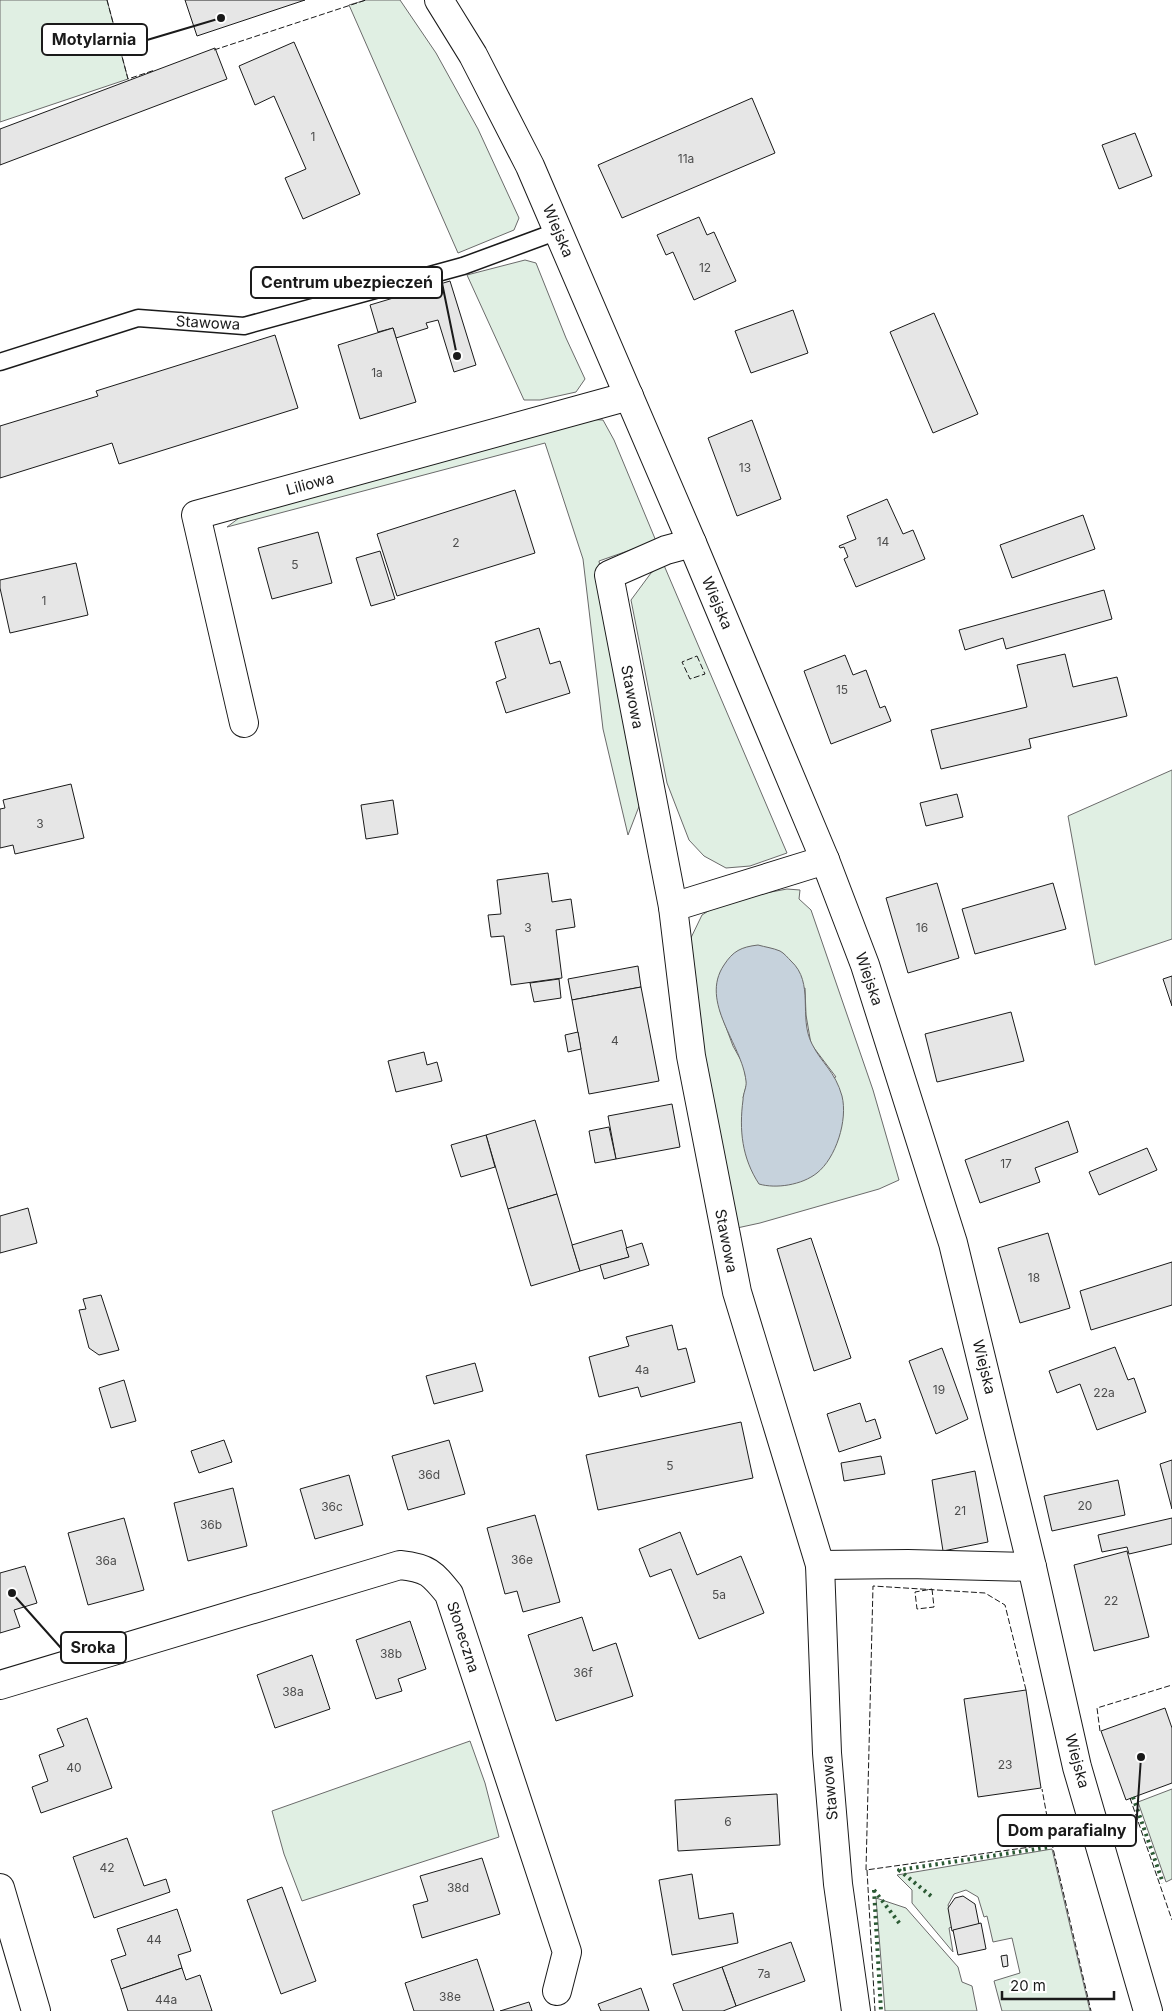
<svg xmlns="http://www.w3.org/2000/svg" width="1172" height="2011" font-family="Inter,sans-serif">
	<rect width="100%" height="100%" fill="#fff"/>
	<g fill="#e0efe3" stroke="#6a6a6a" fill-rule="evenodd">
		<path d="M0,0H107L128,79L0,122Z"/>
		<path d="M366,0H400L436,53L478,129L519,218L514,230L458,253L349,5Z"/>
		<path d="M525,260L536,263L566,338L585,379L576,392L540,400H524L467,275Z"/>
		<path d="M581,419L603,420L614,440L656,541L599,561L616,667L643,796L628,835L603,729L583,559L545,443L227,527L243,515Z"/>
		<path d="M663,563L787,853L750,866L726,868L704,856L689,840L667,783L631,600L651,573Z"/>
		<path d="M1172,770V939L1095,965L1068,816Z"/>
		<path d="M787,889L800,890L799,899L811,910L873,1090L899,1180L879,1189L760,1223L737,1228L717,1137L687,946L702,915L713,908L739,898ZM805,988L806,1015L811,1044L836,1077L743,1098L747,1083L743,1064L733,1046L720,1011Z"/>
		<path d="M470,1741L485,1783L499,1837L302,1901L284,1854L272,1811Z"/>
		<path d="M1172,1789V1879L1166,1882L1138,1802Z"/>
		<path d="M1052,1849L1090,2011H1002L994,1981L1020,1973L1012,1938L993,1942L987,1916L984,1917L978,1897L966,1890L954,1894L948,1905L954,1926L949,1928L953,1952L912,1903V1890L897,1875Z"/>
		<path d="M876,1898L906,1908L958,1967L962,1982L972,1986L977,2011H885Z"/>
	</g>
	<path fill="#c6d2dc" stroke="#6a6a6a" d="M758,945C765,947 773,948 780,951C784,953 788,958 791,961C815,983 798,1017 812,1044C822,1064 835,1071 842,1096C848,1120 836,1158 817,1173C802,1185 776,1189 759,1184C742,1158 739,1130 743,1100C743,1093 747,1087 746,1081C742,1044 699,1002 724,965C733,951 741,947 758,945Z"/>
	<g fill="#e6e6e6" stroke="#1a1a1a">
		<path d="M185,0H305L197,36Z"/>
		<path d="M294,42L360,194L303,219L285,178L306,169L274,96L255,105L239,66Z"/>
		<path d="M215,48L227,79L0,165V129Z"/>
		<path d="M752,98L775,153L622,218L598,165Z"/>
		<path d="M1135,133L1152,176L1119,189L1102,145Z"/>
		<path d="M699,217L707,235L714,232L736,281L694,300L673,252L666,255L657,235Z"/>
		<path d="M450,281L476,365L454,372L438,320L426,323L428,328L396,338L393,328L378,332L370,305Z"/>
		<path d="M793,310L808,353L751,373L735,331Z"/>
		<path d="M934,313L978,414L933,433L890,332Z"/>
		<path d="M393,328L416,402L360,419L338,345Z"/>
		<path d="M275,335L298,408L119,464L112,443L0,478V426L98,396L96,391Z"/>
		<path d="M752,420L781,499L737,516L708,438Z"/>
		<path d="M515,490L535,553L397,596L377,534Z"/>
		<path d="M887,499L903,534L913,530L925,559L856,587L844,559L848,557L844,547L840,548L839,546L856,539L847,516Z"/>
		<path d="M1083,515L1095,549L1012,578L1000,545Z"/>
		<path d="M318,532L332,583L272,599L258,548Z"/>
		<path d="M380,551L395,599L371,606L356,558Z"/>
		<path d="M76,563L88,615L10,633L0,588V580Z"/>
		<path d="M1104,590L1112,619L1006,649L1003,638L965,650L959,630Z"/>
		<path d="M539,628L550,664L560,661L570,693L506,713L496,682L506,678L495,642Z"/>
		<path d="M1065,654L1073,687L1117,677L1127,716L1029,739L1031,748L941,769L931,730L1027,707L1017,665Z"/>
		<path d="M845,655L853,675L866,670L880,708L885,706L891,721L831,744L804,671Z"/>
		<path d="M71,784L84,838L15,854L13,845L0,848V809L5,808L3,800Z"/>
		<path d="M957,794L963,817L926,826L920,803Z"/>
		<path d="M393,800L398,834L366,839L361,805Z"/>
		<path d="M548,873L552,902L571,899L575,927L556,930L562,978L511,985L504,936L491,937L488,915L501,914L497,880Z"/>
		<path d="M937,883L959,958L908,973L886,898Z"/>
		<path d="M1053,883L1066,929L975,954L962,909Z"/>
		<path d="M638,966L641,987L572,1000L568,979Z"/>
		<path d="M1172,976V1006L1163,979Z"/>
		<path d="M559,979L561,998L534,1002L530,983Z"/>
		<path d="M641,987L659,1081L589,1094L572,1000Z"/>
		<path d="M1011,1012L1024,1061L937,1082L925,1034Z"/>
		<path d="M578,1032L581,1049L568,1052L565,1035Z"/>
		<path d="M424,1052L427,1065L437,1062L442,1081L396,1092L388,1061Z"/>
		<path d="M672,1104L680,1147L616,1159L608,1116Z"/>
		<path d="M535,1120L557,1194L508,1209L486,1135Z"/>
		<path d="M1068,1121L1078,1152L1035,1168L1040,1182L980,1203L965,1160Z"/>
		<path d="M609,1127L616,1159L595,1163L589,1131Z"/>
		<path d="M486,1135L495,1167L461,1177L451,1145Z"/>
		<path d="M1147,1148L1157,1170L1099,1195L1089,1172Z"/>
		<path d="M557,1194L580,1271L531,1286L508,1209Z"/>
		<path d="M28,1208L37,1243L0,1253V1216Z"/>
		<path d="M622,1230L629,1257L580,1271L572,1245Z"/>
		<path d="M1048,1233L1070,1308L1020,1323L998,1248Z"/>
		<path d="M811,1238L851,1358L814,1371L777,1249Z"/>
		<path d="M642,1243L649,1265L604,1279L600,1265L629,1257L626,1248Z"/>
		<path d="M1172,1262V1305L1091,1330L1080,1291Z"/>
		<path d="M101,1295L119,1350L99,1355L89,1348L79,1310L86,1309L83,1299Z"/>
		<path d="M672,1325L678,1350L686,1348L695,1382L641,1397L638,1387L599,1397L589,1357L629,1346L626,1337Z"/>
		<path d="M1115,1347L1128,1380L1134,1378L1146,1412L1097,1430L1080,1384L1057,1393L1049,1371Z"/>
		<path d="M942,1348L968,1419L936,1434L909,1361Z"/>
		<path d="M475,1363L483,1391L434,1404L426,1376Z"/>
		<path d="M124,1380L136,1421L111,1428L99,1388Z"/>
		<path d="M860,1403L866,1422L875,1419L881,1438L839,1452L827,1414Z"/>
		<path d="M741,1422L753,1478L598,1510L586,1455Z"/>
		<path d="M224,1440L232,1462L199,1473L191,1451Z"/>
		<path d="M449,1440L465,1494L408,1510L392,1456Z"/>
		<path d="M881,1456L885,1474L844,1481L841,1463Z"/>
		<path d="M1172,1460V1509L1160,1464Z"/>
		<path d="M975,1471L988,1542L943,1551L932,1480Z"/>
		<path d="M349,1475L363,1525L315,1539L300,1489Z"/>
		<path d="M1118,1480L1125,1515L1052,1531L1044,1496Z"/>
		<path d="M233,1488L247,1546L188,1561L174,1503Z"/>
		<path d="M535,1515L560,1602L523,1612L517,1591L505,1594L487,1528Z"/>
		<path d="M124,1518L144,1590L88,1605L68,1533Z"/>
		<path d="M1172,1518V1544L1129,1554L1127,1547L1102,1552L1098,1535Z"/>
		<path d="M680,1532L697,1575L741,1556L764,1613L699,1639L671,1569L650,1577L639,1549Z"/>
		<path d="M1127,1551L1149,1637L1094,1651L1074,1565Z"/>
		<path d="M25,1566L37,1603L14,1610L20,1627L0,1633V1573Z"/>
		<path d="M582,1617L593,1651L616,1643L633,1696L556,1721L528,1635Z"/>
		<path d="M410,1621L426,1669L398,1679L402,1691L376,1699L356,1640Z"/>
		<path d="M312,1655L330,1709L275,1728L257,1675Z"/>
		<path d="M1026,1690L1041,1788L978,1797L964,1699Z"/>
		<path d="M1165,1708L1172,1728V1783L1126,1800L1101,1731Z"/>
		<path d="M87,1718L112,1788L41,1813L32,1787L48,1781L39,1755L64,1746L57,1729Z"/>
		<path d="M777,1794L780,1845L678,1851L675,1800Z"/>
		<path d="M127,1838L144,1886L166,1879L170,1892L94,1918L73,1857Z"/>
		<path d="M482,1858L500,1914L422,1938L413,1905L428,1901L420,1876Z"/>
		<path d="M692,1874L699,1919L733,1913L738,1943L672,1955L659,1880Z"/>
		<path d="M282,1887L316,1981L281,1994L247,1900Z"/>
		<path d="M963,1896L975,1904L979,1924L952,1931L948,1908L955,1898Z"/>
		<path d="M177,1909L191,1951L178,1955L182,1968L121,1989L111,1960L126,1955L117,1929Z"/>
		<path d="M981,1923L986,1949L958,1955L953,1930Z"/>
		<path d="M791,1942L805,1981L736,2006L722,1967Z"/>
		<path d="M1007,1955L1008,1966L1003,1967L1001,1956Z"/>
		<path d="M477,1959L494,2011H414L405,1983Z"/>
		<path d="M722,1967L736,2006L723,2011H683L673,1984Z"/>
		<path d="M182,1968L186,1980L200,1975L212,2011H128L121,1989Z"/>
		<path d="M641,1988L649,2011H601L598,2004Z"/>
		<path d="M529,2002L532,2011H500Z"/>
	</g>
	<g fill="none" stroke-linecap="round" stroke-linejoin="round">
		<defs>
			<path id="lane" d="M0,362L138,318L244,326L463,266L558,231"/>
			<g id="street">
				<path d="M244,723L196,515L629,396"/>
				<path d="M825,860L673,907L691,1056L737,1292L820,1565L827,1753L838,1884L856,2011"/>
				<path d="M673,907L609,575L666,550L692,543"/>
				<path d="M820,1565L908,1564L1032,1567"/>
				<path d="M0,1685L400,1565C428,1568 432,1573 449,1594L567,1952L557,1991"/>
				<path d="M0,1888L36,2011"/>
			</g>
			<path id="secondary" d="M439,0L473,55L530,166L692,543L825,860L865,965L953,1243L1032,1567L1077,1767L1148,2011"/>
		</defs>
		<use href="#lane" stroke="#1a1a1a" stroke-width="19"/>
		<use href="#street" stroke="#1a1a1a" stroke-width="30"/>
		<use href="#secondary" stroke="#1a1a1a" stroke-width="30"/>
		<use href="#lane" stroke="#fff" stroke-width="16"/>
		<use href="#street" stroke="#fff" stroke-width="28"/>
		<use href="#secondary" stroke="#fff" stroke-width="28"/>
		<g stroke="#2b5a34" stroke-width="4" stroke-dasharray="2.5 4" stroke-linecap="butt">
			<path d="M1133,1797L1163,1883"/>
			<path d="M874,1890L881,2011"/>
			<path d="M874,1890L900,1924"/>
			<path d="M931,1896L899,1870L1050,1847"/>
		</g>
		<g stroke="#1a1a1a" stroke-width="1" stroke-dasharray="6 2.5" stroke-linecap="butt">
			<path d="M107,0L128,79L155,70"/>
			<path d="M214,50L366,0"/>
			<path d="M697,656L705,674L690,679L682,662Z"/>
			<path d="M932,1589L934,1607L917,1609L915,1592Z"/>
			<path d="M1026,1690L1005,1605L985,1593L873,1586L866,1870L1052,1844L1042,1789"/>
			<path d="M1100,1731L1097,1708L1172,1685"/>
			<path d="M1130,1798L1172,1920"/>
			<path d="M1050,1844H1052L1091,2011"/>
			<path d="M867,1870L875,2011"/>
		</g>
	</g>
	<g text-anchor="middle" stroke-width="4" stroke-linejoin="round" paint-order="stroke">
		<g font-size="12" fill="#4d4d4d">
			<text x="313" y="141">1</text>
			<text x="686" y="163">11a</text>
			<text x="705" y="272">12</text>
			<text x="377" y="377">1a</text>
			<text x="745" y="472">13</text>
			<text x="883" y="546">14</text>
			<text x="456" y="547">2</text>
			<text x="295" y="569">5</text>
			<text x="44" y="605">1</text>
			<text x="842" y="694">15</text>
			<text x="40" y="828">3</text>
			<text x="528" y="932">3</text>
			<text x="922" y="932">16</text>
			<text x="615" y="1045">4</text>
			<text x="1006" y="1168">17</text>
			<text x="1034" y="1282">18</text>
			<text x="642" y="1374">4a</text>
			<text x="939" y="1394">19</text>
			<text x="1104" y="1397">22a</text>
			<text x="670" y="1470">5</text>
			<text x="429" y="1479">36d</text>
			<text x="1085" y="1510">20</text>
			<text x="332" y="1511">36c</text>
			<text x="960" y="1515">21</text>
			<text x="211" y="1529">36b</text>
			<text x="522" y="1564">36e</text>
			<text x="106" y="1565">36a</text>
			<text x="719" y="1599">5a</text>
			<text x="1111" y="1605">22</text>
			<text x="391" y="1658">38b</text>
			<text x="583" y="1677">36f</text>
			<text x="293" y="1696">38a</text>
			<text x="1005" y="1769">23</text>
			<text x="74" y="1772">40</text>
			<text x="728" y="1826">6</text>
			<text x="107" y="1872">42</text>
			<text x="458" y="1892">38d</text>
			<text x="154" y="1944">44</text>
			<text x="764" y="1978">7a</text>
			<text x="450" y="2001">38e</text>
			<text x="166" y="2004">44a</text>
		</g>
		<g font-size="15" fill="#1a1a1a" stroke="#fff">
			<text transform="translate(558 231) rotate(67)" y="5">Wiejska</text>
			<text transform="translate(208 323) rotate(3)" y="5">Stawowa</text>
			<text transform="translate(310 484) rotate(-15)" y="5">Liliowa</text>
			<text transform="translate(717 603) rotate(67)" y="5">Wiejska</text>
			<text transform="translate(632 697) rotate(79)" y="5">Stawowa</text>
			<text transform="translate(869 979) rotate(71)" y="5">Wiejska</text>
			<text transform="translate(726 1241) rotate(79)" y="5">Stawowa</text>
			<text transform="translate(984 1367) rotate(76)" y="5">Wiejska</text>
			<text transform="translate(463 1637) rotate(72)" y="5">Słoneczna</text>
			<text transform="translate(1077 1761) rotate(75)" y="5">Wiejska</text>
			<text transform="translate(830 1788) rotate(-95)" y="5">Stawowa</text>
		</g>
	</g>
	<path fill="none" stroke="#1a1a1a" stroke-width="2" d="M221 18L147 40M457 356L442 283M12 1593L61 1648M1141 1757L1136 1830"/>
	<g fill="#1a1a1a" stroke="#fff" stroke-width="2">
		<circle cx="221" cy="18" r="5"/>
		<circle cx="457" cy="356" r="5"/>
		<circle cx="12" cy="1593" r="5"/>
		<circle cx="1141" cy="1757" r="5"/>
	</g>
	<g fill="#fff" stroke="#1a1a1a" stroke-width="2">
		<rect x="42" y="24" width="105" height="31" rx="5"/>
		<rect x="251" y="267" width="191" height="31" rx="5"/>
		<rect x="61" y="1632" width="65" height="31" rx="5"/>
		<rect x="998" y="1815" width="138" height="31" rx="5"/>
	</g>
	<g font-size="16" text-anchor="middle" font-weight="bold" fill="#1a1a1a">
		<text x="94" y="45">Motylarnia</text>
		<text x="347" y="288">Centrum ubezpieczeń</text>
		<text x="93" y="1653">Sroka</text>
		<text x="1067" y="1836">Dom parafialny</text>
	</g>
	<path d="M1002 1991v8h112v-8" fill="none" stroke="#1a1a1a" stroke-width="2.5"/>
	<text x="1010" y="1991" font-size="15" fill="#1a1a1a" stroke="#ffffff" stroke-width="4" paint-order="stroke">20 m</text>
</svg>
